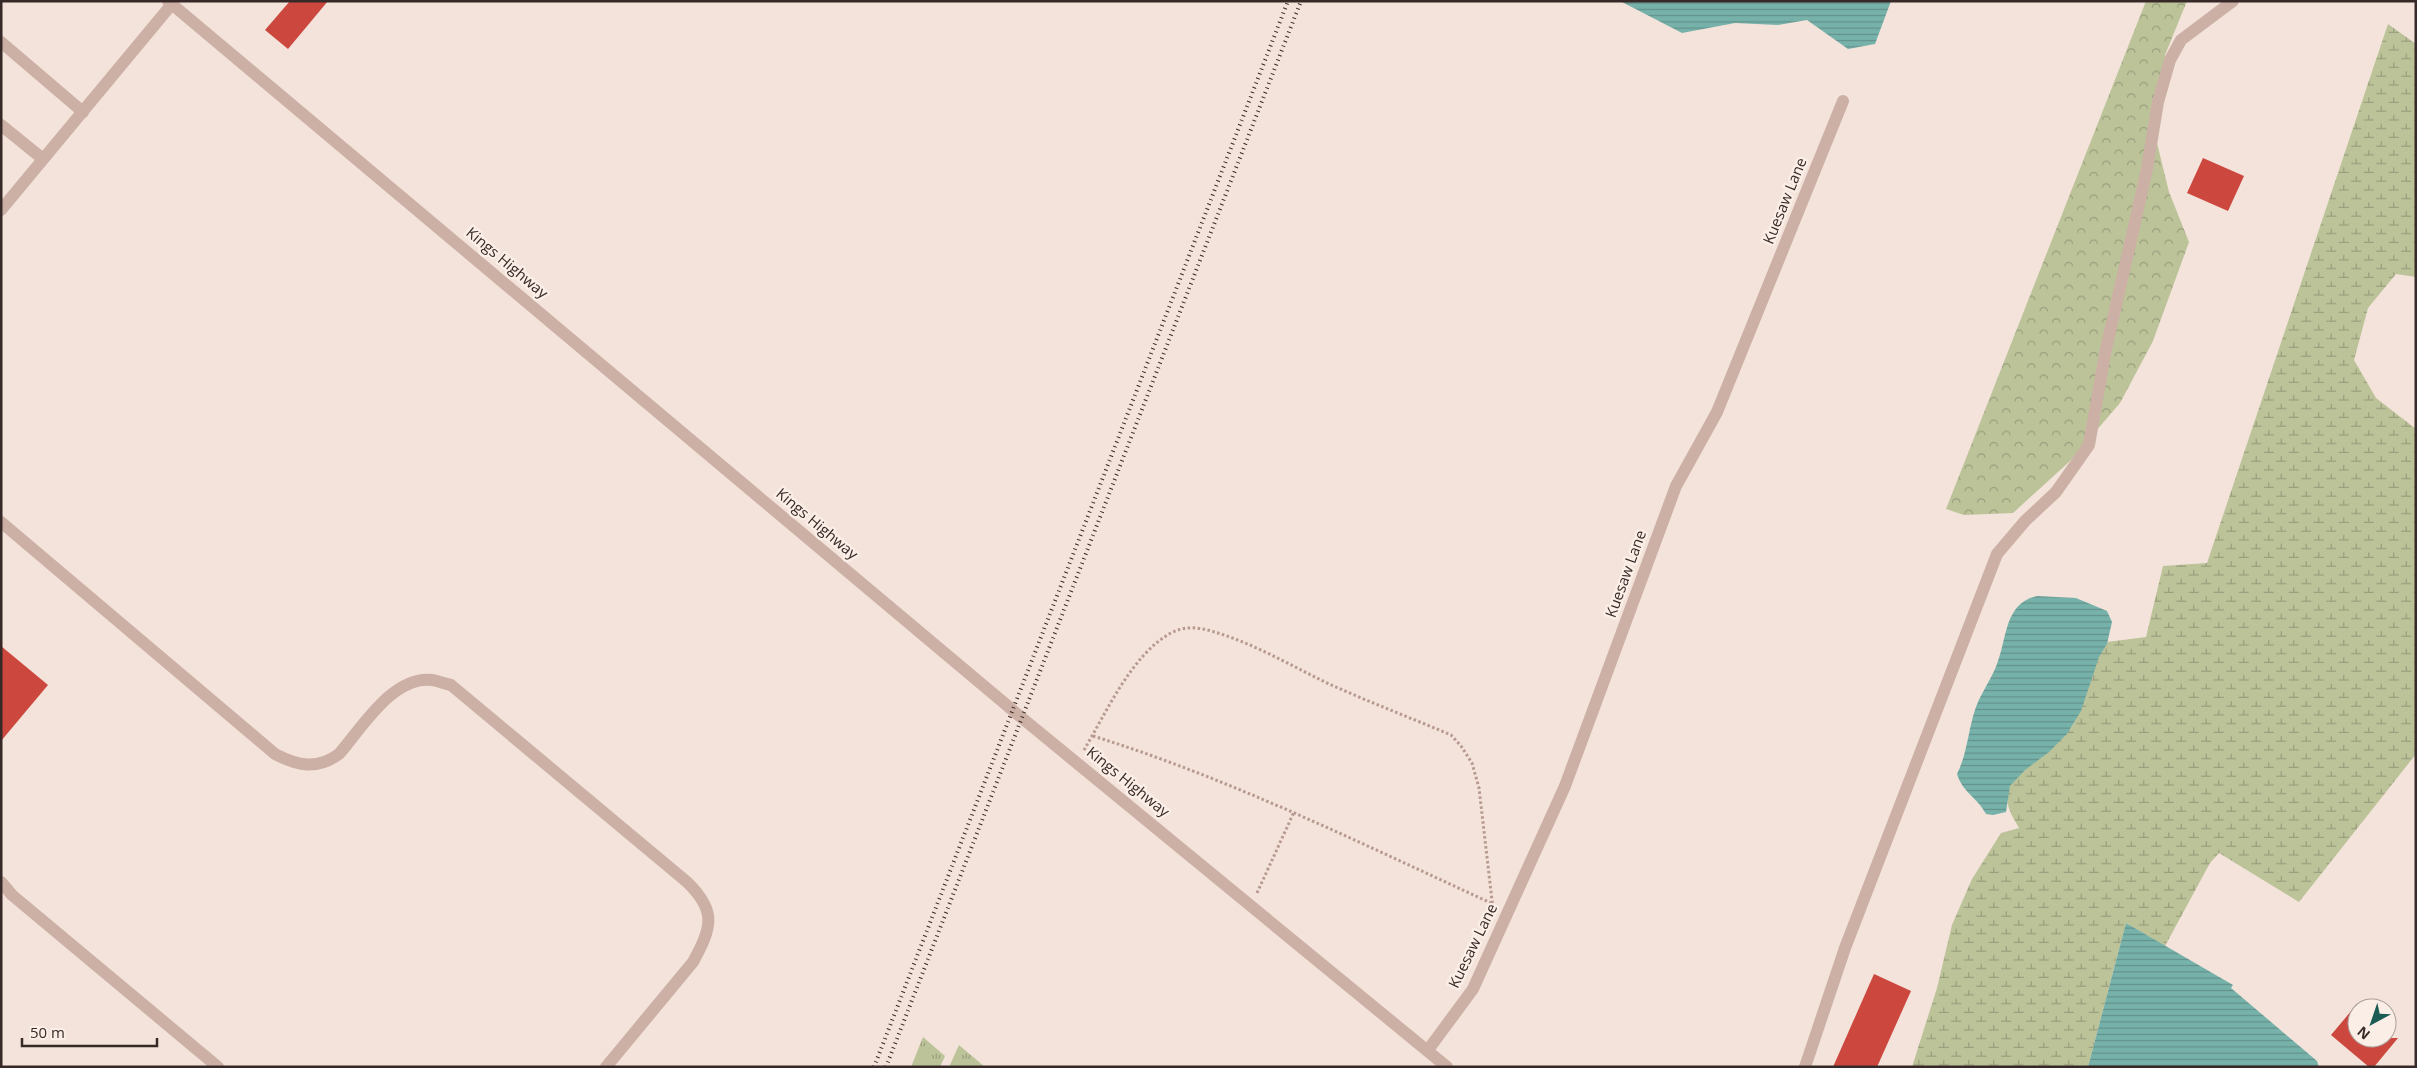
<svg xmlns="http://www.w3.org/2000/svg" width="2417" height="1068" font-family="'Open Sans',sans-serif">
	<defs>
		<pattern id="grass-tufts" width="24" height="20" patternUnits="userSpaceOnUse" patternTransform="scale(1.25)"><rect width="24" height="20" fill="#bcc399"/><path d="M3 7l-1-3M5 7V3M7 7l1-3M15 17l-1-3M17 17v-4M19 17l1-3" fill="none" stroke="#9a9e7d"/></pattern>
		<pattern id="forest-crowns" width="20" height="18" patternUnits="userSpaceOnUse" patternTransform="scale(1.25)"><rect width="20" height="18" fill="#bcc399"/><path d="M2 6a3 3 0 1 1 6 0M12 15a3 3 0 1 1 6 0" fill="none" stroke="#9a9e7d"/></pattern>
		<pattern id="wetland-marsh" width="20" height="14" patternUnits="userSpaceOnUse" patternTransform="scale(1.25)"><rect width="20" height="14" fill="#bcc399"/><path d="M1 5h8M5 5V1M11 12h8M15 12V8" fill="none" stroke="#9a9e7d"/></pattern>
		<pattern id="water-rules" width="6" height="5" patternUnits="userSpaceOnUse" patternTransform="scale(1.25)"><rect width="6" height="5" fill="#77b2aa"/><path d="M0 2.5h6" fill="none" stroke="#62918a"/></pattern>
	</defs>
	<rect width="100%" height="100%" fill="#f3e3da"/>
	<g fill="url(#grass-tufts)">
		<path d="M923,1037L945,1056L940,1067H911Z"/>
		<path d="M959,1045L985,1067H949Z"/>
	</g>
	<path fill="url(#forest-crowns)" d="M2146,1H2187L2165,55L2157,143L2169,192L2189,242L2153,341L2120,403L2070,461L2013,513L1964,515L1946,509Z"/>
	<path fill="url(#wetland-marsh)" d="M2388,24L2416,44V277L2396,274L2368,308L2354,360L2376,398L2416,429V754L2299,902L2219,853L2210,863L2165,946L2126,923L2088,1067H1912L1937,988L1952,925L1972,879L2001,833L2019,828C2012,815 2004,805 2009,789C2015,771 2054,751 2067,733C2085,710 2088,684 2098,658C2101,652 2105,648 2107,642L2146,637L2163,566L2207,563Z"/>
	<g fill="url(#water-rules)">
		<path d="M1620,1H1891L1875,44L1848,49L1807,20L1778,25L1735,23L1682,33Z"/>
		<path d="M2037,596L2076,598L2107,611L2112,622L2107,644L2099,657L2081,711L2067,734L2049,752L2025,770L2010,786L2006,812L1993,815L1986,814C1977,797 1963,793 1957,774C1968,752 1968,729 1976,707C1982,691 1993,677 1998,661C2007,637 2005,603 2037,596Z"/>
		<path d="M2126,923L2233,985L2231,988L2317,1061L2319,1067H2088Z"/>
	</g>
	<g fill="#cc483e">
		<path d="M290,1H328L288,49L265,30Z"/>
		<path d="M2203,158L2244,176L2228,211L2187,193Z"/>
		<path d="M1,646L48,685L1,741Z"/>
		<path d="M1874,974L1911,991L1877,1067H1833Z"/>
		<path d="M2357,1004V1038H2398L2374,1067H2369L2331,1035Z"/>
	</g>
	<g fill="none" stroke-linecap="round" stroke-linejoin="round">
		<g stroke="#b8998f" stroke-width="3" stroke-dasharray="2.5 2.5" stroke-linecap="butt">
			<path d="M1093,736C1231,779 1360,843 1491,903"/>
			<path d="M1084,750C1106,713 1132,654 1171,633C1184,626 1198,627 1211,631C1251,642 1288,664 1325,682C1366,701 1409,717 1451,735L1461,746L1472,763L1479,788L1493,909"/>
			<path d="M1257,893L1294,812"/>
		</g>
		<g stroke="#ccb0a5" stroke-width="12">
			<path d="M168,1L1022,718L1447,1067"/>
			<path d="M1,42L83,112"/>
			<path d="M1,125L43,159"/>
			<path d="M1,210L172,4"/>
			<path d="M1,522L275,754C298,766 317,770 339,754C361,729 393,675 432,680C439,681 445,684 451,685L687,882C717,911 712,927 693,962L606,1067"/>
			<path d="M1,882L12,895L218,1067"/>
			<path d="M1428,1050L1473,989L1565,786L1676,486L1717,412L1843,101"/>
			<path d="M1805,1067L1845,948L1997,554L2025,521L2056,492L2089,445L2105,354L2147,169L2158,102L2170,60L2181,40L2233,1"/>
		</g>
		<g stroke="#372927" stroke-width="4" stroke-dasharray="1 4" stroke-linecap="butt">
			<path d="M874,1067L1288,1"/>
			<path d="M886,1067L1301,1"/>
		</g>
	</g>
	<g text-anchor="middle" stroke-width="5" stroke-linejoin="round" paint-order="stroke">
		<g font-size="15" fill="#372927" stroke="#faeee6">
			<text transform="translate(1785 201) rotate(-68)" y="5">Kuesaw Lane</text>
			<text transform="translate(507 263) rotate(40)" y="5">Kings Highway</text>
			<text transform="translate(817 524) rotate(40)" y="5">Kings Highway</text>
			<text transform="translate(1626 574) rotate(-70)" y="5">Kuesaw Lane</text>
			<text transform="translate(1128 782) rotate(39)" y="5">Kings Highway</text>
			<text transform="translate(1473 946) rotate(-64)" y="5">Kuesaw Lane</text>
		</g>
	</g>
	<rect width="2417" height="1068" fill="none" stroke="#372927" stroke-width="5"/>
	<g transform="translate(2372 1023) rotate(220)"><circle r="24" fill="#faeee6" stroke="#ac9f9a"/>
	<path d="M0-4L9 19L0 12L-9 19Z" fill="#1a5b54"/>
	<text y="-8" font-size="14" font-weight="bold" text-anchor="middle" fill="#372927">N</text>
	</g>
	<path d="M22 1038v8h135v-8" fill="none" stroke="#372927" stroke-width="2.5"/>
	<text x="30" y="1038" font-size="15" fill="#372927" stroke="#faeee6" stroke-width="4" paint-order="stroke">50 m</text>
</svg>
